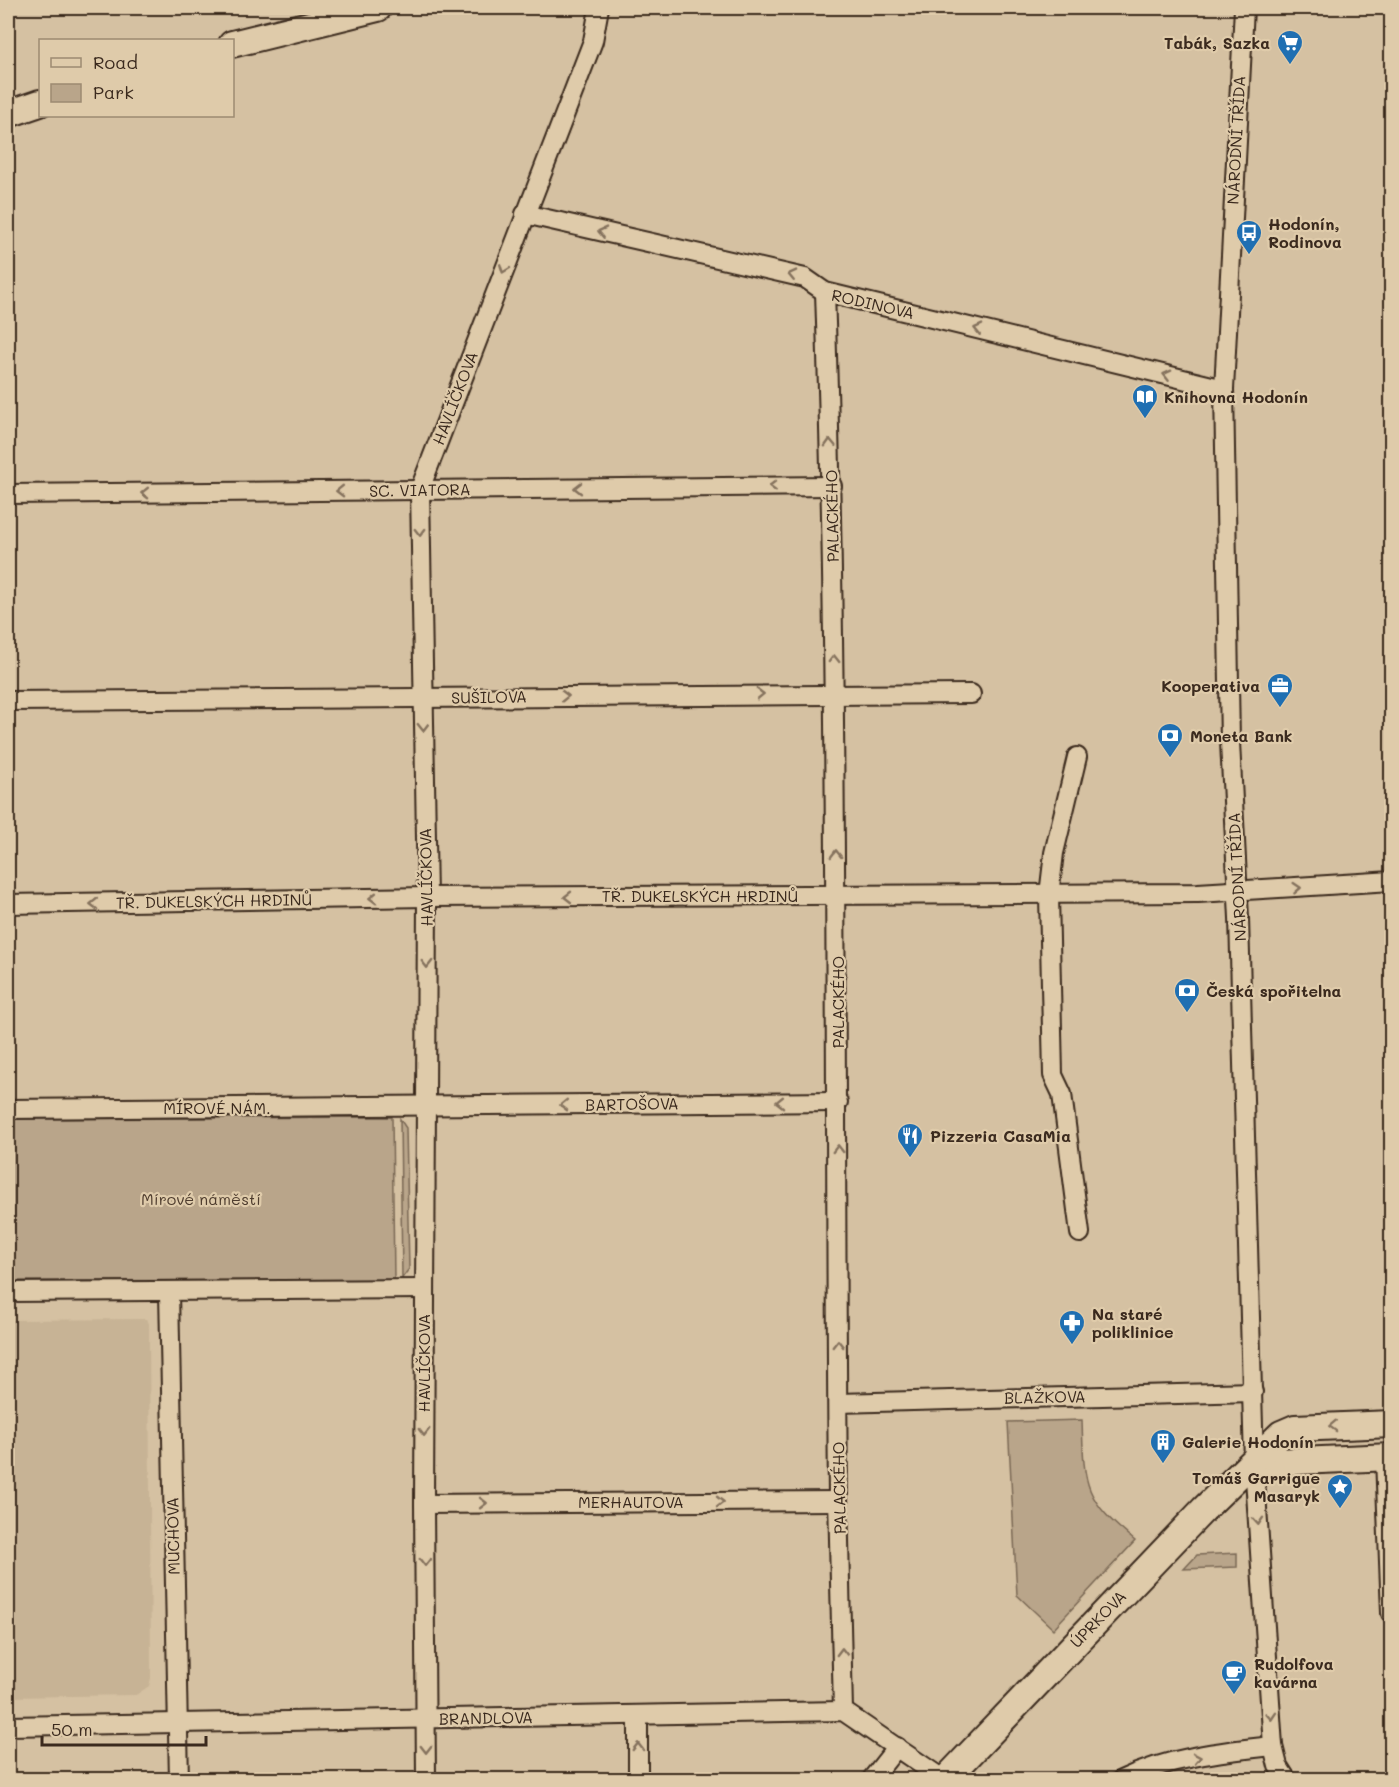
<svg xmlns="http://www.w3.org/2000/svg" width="1399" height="1787" font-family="Mali,sans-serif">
	<rect width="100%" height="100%" fill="#d5c1a2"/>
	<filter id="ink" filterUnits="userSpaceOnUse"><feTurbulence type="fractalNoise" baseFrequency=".0167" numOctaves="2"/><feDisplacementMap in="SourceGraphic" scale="12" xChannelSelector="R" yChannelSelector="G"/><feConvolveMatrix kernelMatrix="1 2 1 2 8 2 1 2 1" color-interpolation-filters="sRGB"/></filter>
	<g filter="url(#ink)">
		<path fill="#c7b395" d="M146,1319L149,1323L151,1678L149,1686L136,1695L8,1697V1320Z"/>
		<g fill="#b9a58a" stroke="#7a6854" stroke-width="1.5">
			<path d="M392,1117L394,1280L8,1281V1119Z"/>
			<path d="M400,1119L406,1128L409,1269L402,1278Z"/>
			<path d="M1082,1420C1084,1486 1083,1498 1135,1541L1053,1629L1017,1595L1008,1422Z"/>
			<path d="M1237,1553V1567L1184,1569L1197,1555Z"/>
		</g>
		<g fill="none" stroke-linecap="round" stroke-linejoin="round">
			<defs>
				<g id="street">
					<path d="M1244,8L1224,389L1230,742L1239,918L1254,1463L1273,1746L1278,1766L1287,1780"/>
					<path d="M525,214L805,278L825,292L1224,389"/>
					<path d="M825,292C839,694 834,1095 838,1497C839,1568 842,1640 843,1711"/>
					<path d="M8,494L832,486"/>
					<path d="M8,701L971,694"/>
					<path d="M1077,757L1054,853L1049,895L1053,1075L1062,1094L1080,1233"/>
					<path d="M8,904L427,897L1198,893L1392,881"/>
					<path d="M8,1109L838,1102"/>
					<path d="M8,1292L424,1289"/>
					<path d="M169,1292L179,1780"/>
					<path d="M838,1403L1253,1392"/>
					<path d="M1385,1458L1391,1613"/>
					<path d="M424,1504L838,1501"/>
					<path d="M638,1715V1780"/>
					<path d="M8,1726L843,1711L944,1780"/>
					<path d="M426,1780L424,1504L427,897L420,489L593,41L599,8"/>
					<path d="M871,1780L897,1747"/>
					<path d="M1121,1780C1167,1758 1222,1751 1273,1746"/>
				</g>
				<g id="secondary">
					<path d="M232,44L378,8"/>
					<path d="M8,114L40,103"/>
					<path d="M1254,1463L1392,1457"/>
					<path d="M945,1780L1204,1509L1281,1434L1295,1428L1392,1424"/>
				</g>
			</defs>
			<use href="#street" stroke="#3b2a1e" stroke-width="22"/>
			<use href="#secondary" stroke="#3b2a1e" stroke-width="30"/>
			<use href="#street" stroke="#dfcbaa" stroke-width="18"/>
			<use href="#secondary" stroke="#dfcbaa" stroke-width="26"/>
		</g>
		<defs><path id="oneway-chevron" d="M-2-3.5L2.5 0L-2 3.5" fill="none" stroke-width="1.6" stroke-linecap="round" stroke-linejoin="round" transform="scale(1.5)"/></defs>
		<g stroke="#85725d">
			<use href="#oneway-chevron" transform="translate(602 232) rotate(-167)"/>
			<use href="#oneway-chevron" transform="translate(504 269) rotate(111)"/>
			<use href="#oneway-chevron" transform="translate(792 275) rotate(-167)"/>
			<use href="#oneway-chevron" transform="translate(978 329) rotate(-167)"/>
			<use href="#oneway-chevron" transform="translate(1167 375) rotate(-166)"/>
			<use href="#oneway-chevron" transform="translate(830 443) rotate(-92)"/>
			<use href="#oneway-chevron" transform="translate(773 486) rotate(180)"/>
			<use href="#oneway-chevron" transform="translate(578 488) rotate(180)"/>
			<use href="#oneway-chevron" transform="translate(340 491) rotate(179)"/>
			<use href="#oneway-chevron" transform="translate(145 493) rotate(179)"/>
			<use href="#oneway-chevron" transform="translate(420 532) rotate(89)"/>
			<use href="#oneway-chevron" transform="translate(834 659) rotate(-91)"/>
			<use href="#oneway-chevron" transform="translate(760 694) rotate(-1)"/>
			<use href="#oneway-chevron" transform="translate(565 696) rotate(-1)"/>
			<use href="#oneway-chevron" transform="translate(423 727) rotate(89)"/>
			<use href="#oneway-chevron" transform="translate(836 854) rotate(-91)"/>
			<use href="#oneway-chevron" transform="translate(1297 888) rotate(-4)"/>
			<use href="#oneway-chevron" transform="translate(568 897) rotate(180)"/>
			<use href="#oneway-chevron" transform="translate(373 898) rotate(179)"/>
			<use href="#oneway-chevron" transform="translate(94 904) rotate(179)"/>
			<use href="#oneway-chevron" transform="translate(427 964) rotate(90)"/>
			<use href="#oneway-chevron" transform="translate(780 1102) rotate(179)"/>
			<use href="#oneway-chevron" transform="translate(564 1105) rotate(179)"/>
			<use href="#oneway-chevron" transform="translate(838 1149) rotate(-90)"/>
			<use href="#oneway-chevron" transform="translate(838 1344) rotate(-90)"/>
			<use href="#oneway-chevron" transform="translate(1333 1426) rotate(178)"/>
			<use href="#oneway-chevron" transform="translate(424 1432) rotate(90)"/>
			<use href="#oneway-chevron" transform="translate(720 1502)"/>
			<use href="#oneway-chevron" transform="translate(483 1503)"/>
			<use href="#oneway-chevron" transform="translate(1258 1521) rotate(86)"/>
			<use href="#oneway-chevron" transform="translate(425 1562) rotate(90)"/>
			<use href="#oneway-chevron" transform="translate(842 1652) rotate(-91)"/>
			<use href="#oneway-chevron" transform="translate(1271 1716) rotate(86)"/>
			<use href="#oneway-chevron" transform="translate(638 1747) rotate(-90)"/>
			<use href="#oneway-chevron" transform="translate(426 1749) rotate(90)"/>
			<use href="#oneway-chevron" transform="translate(1197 1758) rotate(-11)"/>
		</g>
	</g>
	<defs>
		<symbol id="supermarket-pin" viewBox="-11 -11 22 30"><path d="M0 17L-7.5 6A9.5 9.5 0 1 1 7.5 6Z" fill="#1f6fb2" stroke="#dfcbaa"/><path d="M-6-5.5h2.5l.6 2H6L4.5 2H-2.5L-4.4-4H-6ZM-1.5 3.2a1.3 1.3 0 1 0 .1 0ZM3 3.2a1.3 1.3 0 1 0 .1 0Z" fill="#fff"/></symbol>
		<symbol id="bus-pin" viewBox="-11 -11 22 30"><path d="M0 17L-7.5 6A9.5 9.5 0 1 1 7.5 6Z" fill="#1f6fb2" stroke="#dfcbaa"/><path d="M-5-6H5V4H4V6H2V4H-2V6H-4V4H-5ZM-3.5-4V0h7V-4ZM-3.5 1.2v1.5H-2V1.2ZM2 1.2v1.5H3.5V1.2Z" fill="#fff"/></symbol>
		<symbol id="library-pin" viewBox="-11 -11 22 30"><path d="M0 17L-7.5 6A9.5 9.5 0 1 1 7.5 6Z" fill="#1f6fb2" stroke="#dfcbaa"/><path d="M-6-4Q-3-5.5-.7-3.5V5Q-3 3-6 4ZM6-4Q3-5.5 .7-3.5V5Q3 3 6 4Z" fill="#fff"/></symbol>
		<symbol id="office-pin" viewBox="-11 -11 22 30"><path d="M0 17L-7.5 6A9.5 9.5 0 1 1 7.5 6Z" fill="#1f6fb2" stroke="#dfcbaa"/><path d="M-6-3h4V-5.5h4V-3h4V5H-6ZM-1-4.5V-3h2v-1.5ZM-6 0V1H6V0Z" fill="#fff"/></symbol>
		<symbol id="bank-pin" viewBox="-11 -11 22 30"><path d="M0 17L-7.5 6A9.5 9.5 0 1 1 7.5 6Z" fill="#1f6fb2" stroke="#dfcbaa"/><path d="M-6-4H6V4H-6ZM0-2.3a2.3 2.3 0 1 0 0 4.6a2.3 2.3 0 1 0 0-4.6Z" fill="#fff"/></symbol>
		<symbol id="restaurant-pin" viewBox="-11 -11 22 30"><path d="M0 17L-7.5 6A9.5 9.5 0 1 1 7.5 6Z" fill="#1f6fb2" stroke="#dfcbaa"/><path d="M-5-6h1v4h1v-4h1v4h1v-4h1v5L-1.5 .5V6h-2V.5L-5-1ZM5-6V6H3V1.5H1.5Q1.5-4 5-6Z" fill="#fff"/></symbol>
		<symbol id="pharmacy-pin" viewBox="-11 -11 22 30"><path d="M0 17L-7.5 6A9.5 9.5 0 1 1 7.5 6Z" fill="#1f6fb2" stroke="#dfcbaa"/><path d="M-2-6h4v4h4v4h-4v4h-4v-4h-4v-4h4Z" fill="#fff"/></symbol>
		<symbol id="building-pin" viewBox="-11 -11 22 30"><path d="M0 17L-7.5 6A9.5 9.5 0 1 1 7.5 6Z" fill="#1f6fb2" stroke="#dfcbaa"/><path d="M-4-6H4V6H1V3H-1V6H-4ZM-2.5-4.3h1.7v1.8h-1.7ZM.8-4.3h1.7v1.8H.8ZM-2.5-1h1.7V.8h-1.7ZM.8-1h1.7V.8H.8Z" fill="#fff"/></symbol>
		<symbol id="sight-pin" viewBox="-11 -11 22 30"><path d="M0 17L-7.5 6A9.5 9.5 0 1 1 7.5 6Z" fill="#1f6fb2" stroke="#dfcbaa"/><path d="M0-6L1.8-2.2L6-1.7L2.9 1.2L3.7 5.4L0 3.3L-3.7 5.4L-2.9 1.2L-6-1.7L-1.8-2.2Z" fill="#fff"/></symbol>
		<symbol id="cafe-pin" viewBox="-11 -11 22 30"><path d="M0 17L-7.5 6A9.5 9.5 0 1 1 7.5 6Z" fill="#1f6fb2" stroke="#dfcbaa"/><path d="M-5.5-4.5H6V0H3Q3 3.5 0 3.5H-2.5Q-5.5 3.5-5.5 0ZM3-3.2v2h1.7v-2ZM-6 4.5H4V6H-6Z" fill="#fff"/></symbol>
	</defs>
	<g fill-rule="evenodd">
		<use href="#supermarket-pin" x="1275" y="28" width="30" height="40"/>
		<use href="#bus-pin" x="1234" y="218" width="30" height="40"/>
		<use href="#library-pin" x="1130" y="382" width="30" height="40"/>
		<use href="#office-pin" x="1265" y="671" width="30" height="40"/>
		<use href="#bank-pin" x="1155" y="721" width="30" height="40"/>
		<use href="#bank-pin" x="1172" y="976" width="30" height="40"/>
		<use href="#restaurant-pin" x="895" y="1121" width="30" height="40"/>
		<use href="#pharmacy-pin" x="1057" y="1308" width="30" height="40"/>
		<use href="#building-pin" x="1148" y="1427" width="30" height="40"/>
		<use href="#sight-pin" x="1325" y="1472" width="30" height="40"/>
		<use href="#cafe-pin" x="1219" y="1658" width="30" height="40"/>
	</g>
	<g text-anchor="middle" stroke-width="4.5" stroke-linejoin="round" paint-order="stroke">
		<g font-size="16" font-weight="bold" fill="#3b2a1e" stroke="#dfcbaa" text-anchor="start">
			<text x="1270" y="49" text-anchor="end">Tabák, Sazka</text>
			<text x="1268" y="230">Hodonín,<tspan x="1268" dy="18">Rodinova</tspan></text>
			<text x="1164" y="403">Knihovna Hodonín</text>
			<text x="1260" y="692" text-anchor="end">Kooperativa</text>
			<text x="1190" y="742">Moneta Bank</text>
			<text x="1206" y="997">Česká spořitelna</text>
			<text x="930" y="1142">Pizzeria CasaMia</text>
			<text x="1092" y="1320">Na staré<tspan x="1092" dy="18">poliklinice</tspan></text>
			<text x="1182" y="1448">Galerie Hodonín</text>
			<text x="1320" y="1484" text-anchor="end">Tomáš Garrigue<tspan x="1320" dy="18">Masaryk</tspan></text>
			<text x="1254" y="1670">Rudolfova<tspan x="1254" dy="18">kavárna</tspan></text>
		</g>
		<g font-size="16" fill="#3b2a1e" stroke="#dfcbaa">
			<text transform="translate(1236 140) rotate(-87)" y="6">NÁRODNÍ TŘÍDA</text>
			<text transform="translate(873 304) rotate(13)" y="6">RODINOVA</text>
			<text transform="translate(455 398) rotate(-69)" y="6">HAVLÍČKOVA</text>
			<text transform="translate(420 490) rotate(-1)" y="6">SC. VIATORA</text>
			<text transform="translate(832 516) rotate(-91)" y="6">PALACKÉHO</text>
			<text transform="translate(489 697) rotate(-1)" y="6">SUŠILOVA</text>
			<text transform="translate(426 877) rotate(-91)" y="6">HAVLÍČKOVA</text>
			<text transform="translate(1237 877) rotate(-93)" y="6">NÁRODNÍ TŘÍDA</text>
			<text x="700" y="902">TŘ. DUKELSKÝCH HRDINŮ</text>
			<text transform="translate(214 901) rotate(-1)" y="6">TŘ. DUKELSKÝCH HRDINŮ</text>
			<text transform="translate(838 1002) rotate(-90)" y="6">PALACKÉHO</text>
			<text transform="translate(632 1104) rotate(-1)" y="6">BARTOŠOVA</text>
			<text x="217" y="1114">MÍROVÉ NÁM.</text>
			<text transform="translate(424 1363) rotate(-90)" y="6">HAVLÍČKOVA</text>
			<text transform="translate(1045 1397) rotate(-1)" y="6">BLAŽKOVA</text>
			<text transform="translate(839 1488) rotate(-91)" y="6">PALACKÉHO</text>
			<text x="631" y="1508">MERHAUTOVA</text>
			<text transform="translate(173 1536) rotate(-91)" y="6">MUCHOVA</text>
			<text transform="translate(1098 1619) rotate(-46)" y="6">ÚPRKOVA</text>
			<text transform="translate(486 1718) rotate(-1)" y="6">BRANDLOVA</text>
		</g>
		<g font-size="16" fill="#4e3c2e" stroke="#dfcbaa">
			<text x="201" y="1205">Mírové náměstí</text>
		</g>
	</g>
	<rect width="1399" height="1787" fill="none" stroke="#dfcbaa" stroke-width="30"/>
	<rect x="15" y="15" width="1369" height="1757" fill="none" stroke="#3b2a1e" stroke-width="2" filter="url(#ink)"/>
	<rect x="39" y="39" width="195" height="78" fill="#dfcbaa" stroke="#9d8b72" stroke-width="1.5"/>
	<rect x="51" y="58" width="30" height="9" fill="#dfcbaa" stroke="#9d8b72" stroke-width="1.5"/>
	<text x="93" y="69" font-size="18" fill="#3b2a1e">Road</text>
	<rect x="51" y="84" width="30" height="18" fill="#b9a58a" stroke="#9d8b72" stroke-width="1.5"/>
	<text x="93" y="99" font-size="18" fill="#3b2a1e">Park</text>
	<path d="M42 1736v9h164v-9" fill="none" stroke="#3b2a1e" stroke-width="3"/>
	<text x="51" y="1736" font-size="18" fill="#3b2a1e" stroke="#dfcbaa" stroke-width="4.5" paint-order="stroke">50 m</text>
</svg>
